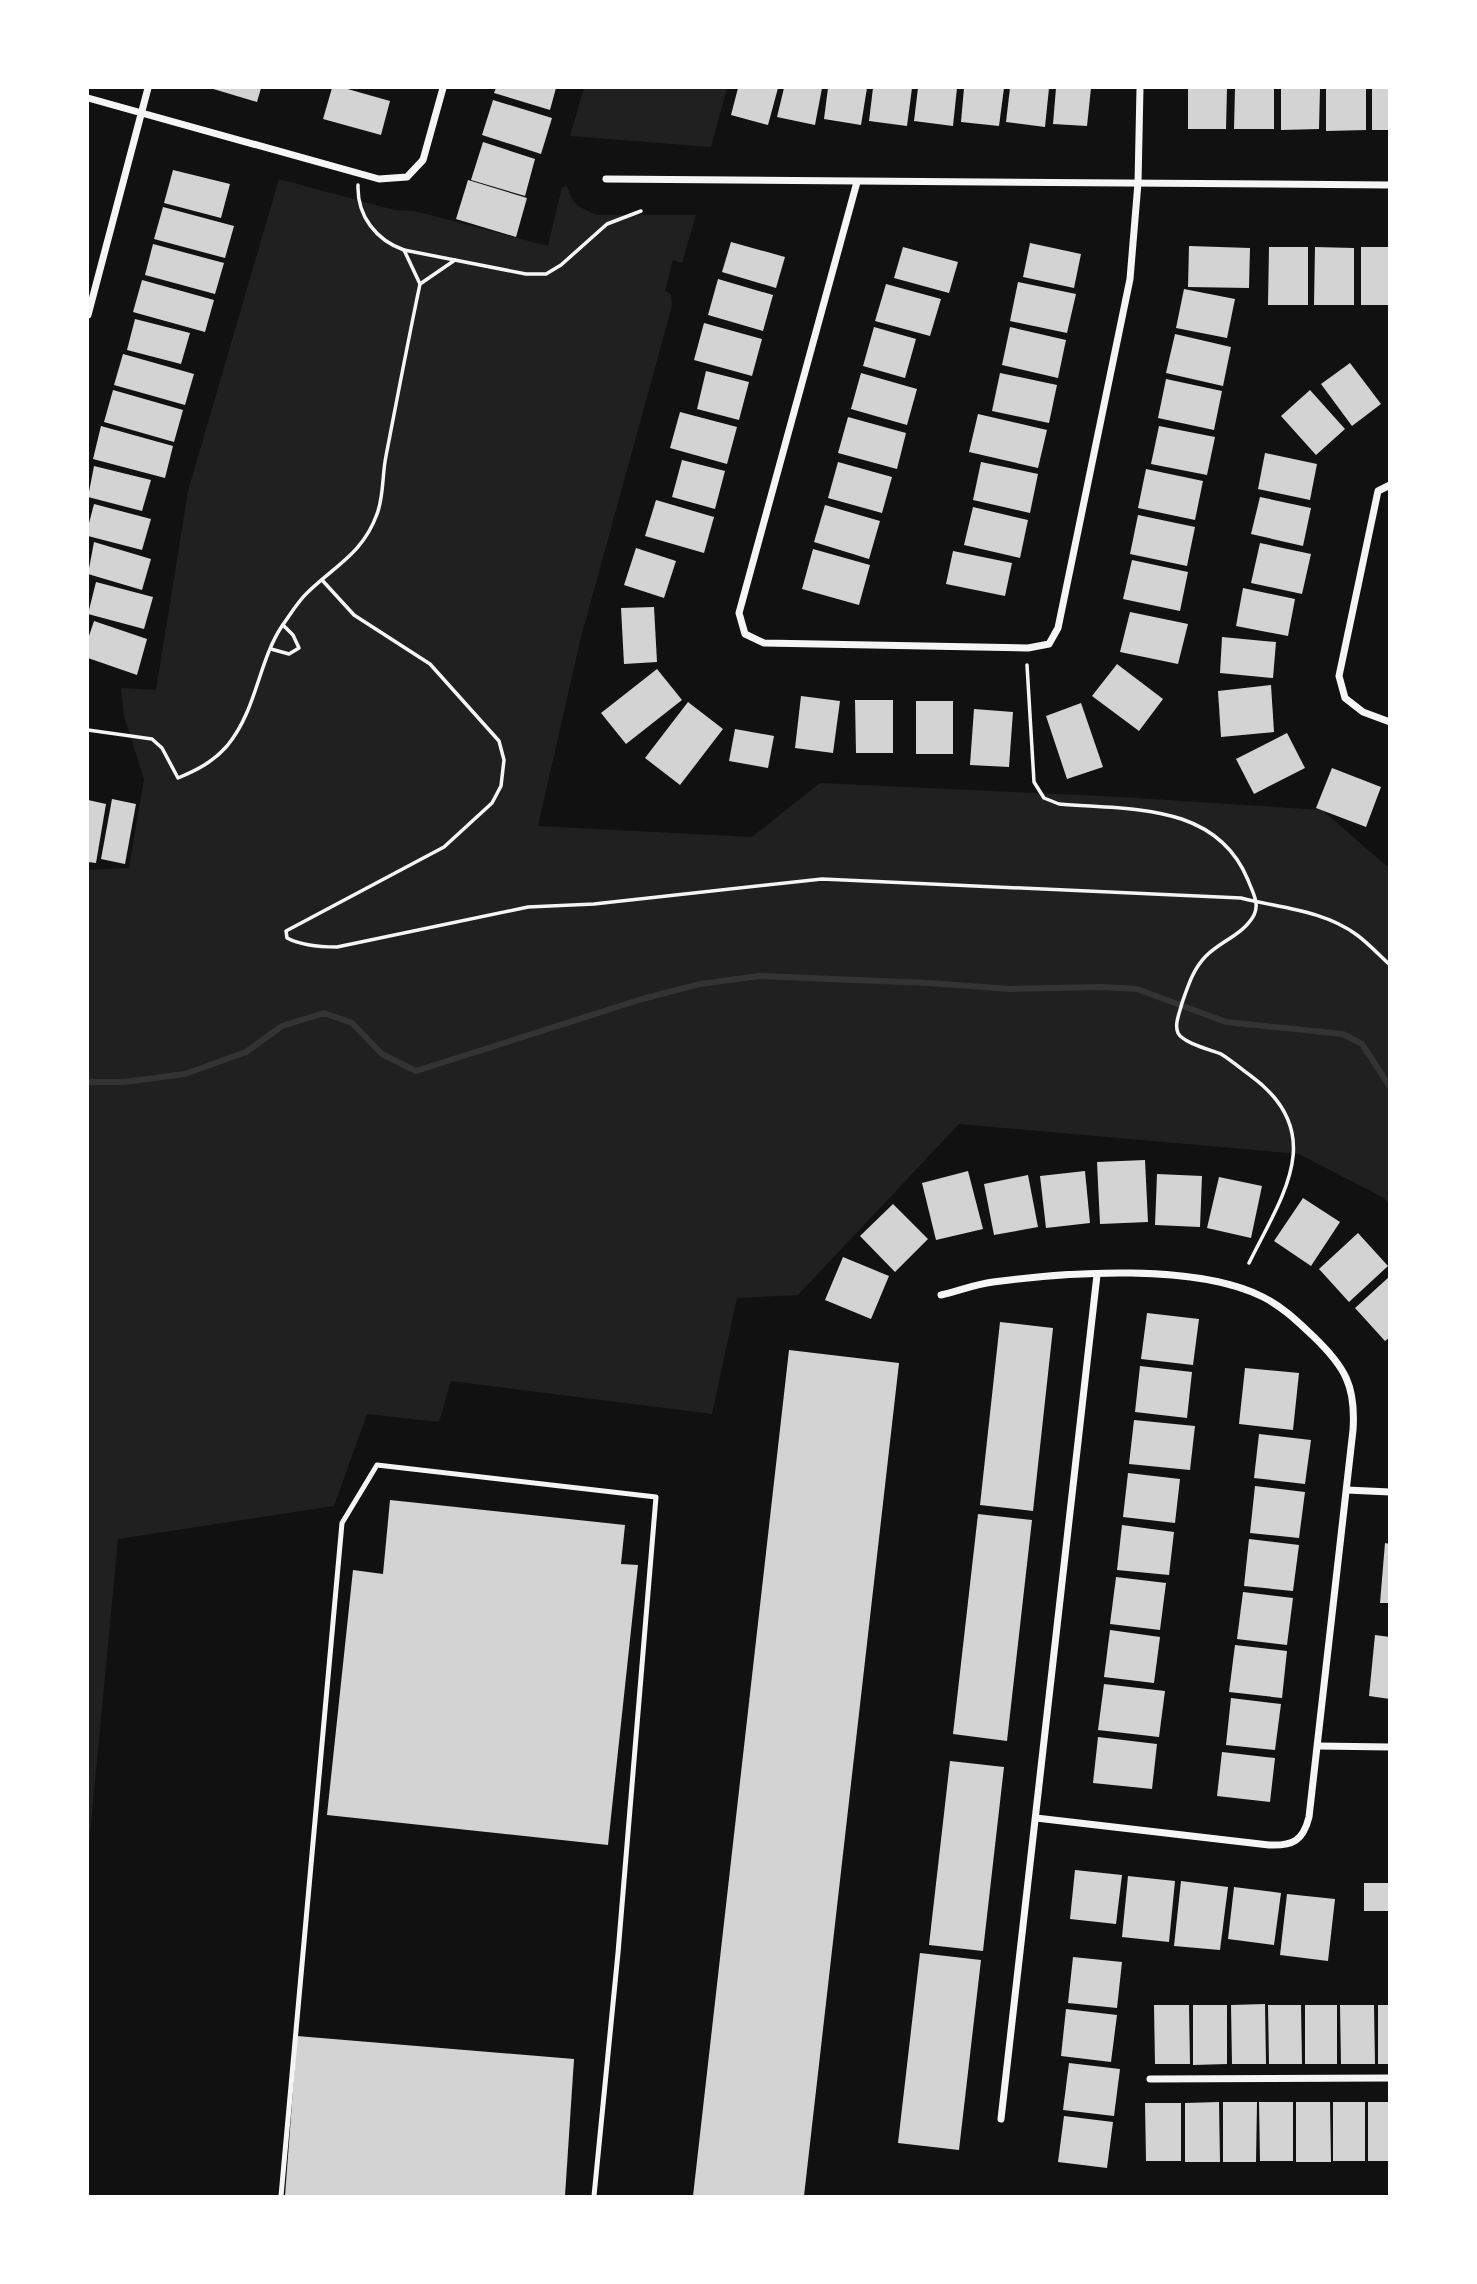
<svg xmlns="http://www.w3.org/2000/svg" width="1477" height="2284" font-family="'Roboto Condensed',sans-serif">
	<rect width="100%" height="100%" fill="#111"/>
	<g fill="#202020">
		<path d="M584,88H727L711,147L570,136Z"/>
		<path d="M279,179L394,210L415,211L548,246L562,187L567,186L572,199L578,206L596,215H696L682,263L673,260L665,291L671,294L672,306L580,641L538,826L752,837L820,783L1121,797L1322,810L1389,868V1204L1384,1198L1299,1154L959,1124L798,1295L737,1298L712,1414L451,1381L439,1422L367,1414L334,1506L118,1539L88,1856V870L129,868L144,779L124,716L121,688L156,690L188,491Z"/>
	</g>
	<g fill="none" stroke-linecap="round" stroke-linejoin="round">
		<path stroke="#333" stroke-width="6" d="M88,1082H124L185,1074L246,1052L282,1026L324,1013L352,1023L382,1054L416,1071L642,999L700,984L759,976L929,983L1010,989L1102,987L1137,989L1226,1022L1343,1034L1362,1044L1390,1087"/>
	</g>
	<g fill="#d3d3d3">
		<path d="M210,88H261L257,102Z"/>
		<path d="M332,88H344L390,101L381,135L323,119Z"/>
		<path d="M496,88H556L550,110L494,93Z"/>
		<path d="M738,88H778L768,125L731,115Z"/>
		<path d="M784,88H822L815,125L777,117Z"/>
		<path d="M828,88H867L861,125L824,119Z"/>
		<path d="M873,88H912L907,126L869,121Z"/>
		<path d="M918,88H957L953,126L914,121Z"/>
		<path d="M964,88H1004L999,126L961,122Z"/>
		<path d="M1010,88H1049L1045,127L1006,122Z"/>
		<path d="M1056,88H1091L1087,126L1053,124Z"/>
		<path d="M1188,88H1227L1226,129H1188Z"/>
		<path d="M1235,88H1274V129H1234Z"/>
		<path d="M1281,88H1320L1319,129L1281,130Z"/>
		<path d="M1326,88H1366V130L1326,131Z"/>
		<rect x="1372" y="88" width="18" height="42"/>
		<path d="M493,100L552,118L541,154L482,135Z"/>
		<path d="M483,142L535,159L525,196L471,180Z"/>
		<path d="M173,170L230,184L221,218L164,203Z"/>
		<path d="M468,180L527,198L516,237L456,219Z"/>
		<path d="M163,207L234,226L225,258L154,239Z"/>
		<path d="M731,242L785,257L776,288L722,272Z"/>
		<path d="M1030,243L1081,254L1074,288L1023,277Z"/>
		<path d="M153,244L224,263L215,294L145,275Z"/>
		<path d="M1189,246L1250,248L1249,288L1188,287Z"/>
		<path d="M903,247L958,262L949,293L894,278Z"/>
		<path d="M1269,247H1308V305H1268Z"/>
		<path d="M1315,247L1354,248V305H1314Z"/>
		<rect x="1361" y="247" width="29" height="58"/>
		<path d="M718,279L773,295L763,331L708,315Z"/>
		<path d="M142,280L214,300L205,332L133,312Z"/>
		<path d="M1018,282L1076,294L1067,333L1010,321Z"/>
		<path d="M886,284L941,299L930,336L875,321Z"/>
		<path d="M1184,289L1235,299L1227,338L1176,328Z"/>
		<path d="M135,319L190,333L181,364L127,350Z"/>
		<path d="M704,323L762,339L752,376L694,360Z"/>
		<path d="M874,327L916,339L905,378L863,366Z"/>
		<path d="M1010,327L1066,340L1058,378L1002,365Z"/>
		<path d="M1175,334L1231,347L1223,386L1166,373Z"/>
		<path d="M123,354L194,374L185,405L114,385Z"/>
		<path d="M1350,363L1381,404L1352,426L1321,384Z"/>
		<path d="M706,371L749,382L739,420L697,409Z"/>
		<path d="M861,373L917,389L907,425L851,409Z"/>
		<path d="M1000,373L1057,385L1049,423L992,411Z"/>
		<path d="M1166,379L1222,391L1214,430L1158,418Z"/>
		<path d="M113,390L183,410L174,442L104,422Z"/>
		<path d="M1310,390L1345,429L1316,455L1281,416Z"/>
		<path d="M680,412L737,427L727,464L670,448Z"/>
		<path d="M978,414L1047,430L1038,468L969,452Z"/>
		<path d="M848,417L906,433L897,469L838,453Z"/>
		<path d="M101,426L173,446L165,478L93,459Z"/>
		<path d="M1159,426L1215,437L1207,475L1151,464Z"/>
		<path d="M1265,453L1317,464L1310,500L1258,489Z"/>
		<path d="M682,460L725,471L715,509L672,497Z"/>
		<path d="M838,462L892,477L882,513L828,498Z"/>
		<path d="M981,462L1038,474L1030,513L973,500Z"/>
		<path d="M94,466L151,480L142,511L88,497Z"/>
		<path d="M1146,469L1203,481L1195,520L1138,508Z"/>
		<path d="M1260,497L1311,508L1303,546L1251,534Z"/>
		<path d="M656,500L714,517L704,553L645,536Z"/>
		<path d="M94,504L151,519L142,550L88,536V527Z"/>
		<path d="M825,505L880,521L869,559L814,542Z"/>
		<path d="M973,507L1028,520L1020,558L964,545Z"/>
		<path d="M1138,515L1195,527L1187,566L1130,554Z"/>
		<path d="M94,542L151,559L142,590L88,574Z"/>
		<path d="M1260,543L1311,554L1302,594L1251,583Z"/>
		<path d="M636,548L676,561L664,598L624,585Z"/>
		<path d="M813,549L870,565L859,605L802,589Z"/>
		<path d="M953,551L1012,563L1005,596L946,584Z"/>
		<path d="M1132,560L1188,572L1180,611L1123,599Z"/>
		<path d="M96,582L153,597L144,629L88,614Z"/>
		<path d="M1243,588L1295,599L1288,636L1236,626Z"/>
		<path d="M654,607L657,662L624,664L621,608Z"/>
		<path d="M1130,612L1188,624L1178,664L1120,652Z"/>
		<path d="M94,621L147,639L137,675L88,658V639Z"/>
		<path d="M1222,637L1276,642L1273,678L1220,673Z"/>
		<path d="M1117,664L1163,699L1139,731L1092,696Z"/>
		<path d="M657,669L682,700L626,744L601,713Z"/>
		<path d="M1271,685L1274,732L1221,737L1218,691Z"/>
		<path d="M801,696L840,701L833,753L795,748Z"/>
		<path d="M855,700H893V753H856Z"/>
		<rect x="916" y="701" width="37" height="53"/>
		<path d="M688,702L723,729L680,785L645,758Z"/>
		<path d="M1081,703L1103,767L1067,779L1046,716Z"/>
		<path d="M974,709L1013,712L1009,767L970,765Z"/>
		<path d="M735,729L774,736L768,768L729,761Z"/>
		<path d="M1287,733L1305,768L1254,794L1236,759Z"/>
		<path d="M1332,768L1381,787L1366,827L1316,808Z"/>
		<path d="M112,799L136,804L125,864L101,859Z"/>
		<path d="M88,800L106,804L96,863L88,862Z"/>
		<path d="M1145,1160L1148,1222L1100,1224L1097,1162Z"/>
		<path d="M968,1171L983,1229L936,1240L922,1183Z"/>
		<path d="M1085,1171L1090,1223L1046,1228L1040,1176Z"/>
		<path d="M1157,1174L1202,1176L1200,1227L1155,1225Z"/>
		<path d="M1028,1175L1038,1227L994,1235L984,1184Z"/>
		<path d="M1219,1177L1262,1186L1251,1238L1207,1228Z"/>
		<path d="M1303,1198L1340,1222L1311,1266L1274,1241Z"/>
		<path d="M893,1204L928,1239L895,1272L860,1236Z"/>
		<path d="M1358,1233L1388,1266L1349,1302L1319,1269Z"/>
		<path d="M843,1257L889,1276L871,1319L825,1300Z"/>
		<path d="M1390,1276V1337L1385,1341L1355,1308Z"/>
		<path d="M1147,1313L1199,1319L1193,1365L1141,1359Z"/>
		<path d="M1000,1322L1053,1328L1033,1511L980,1505Z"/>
		<path d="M789,1350L899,1363L804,2196H693Z"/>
		<path d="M1140,1366L1192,1372L1187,1418L1135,1412Z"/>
		<path d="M1245,1368L1299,1373L1293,1430L1239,1424Z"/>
		<path d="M1134,1420L1195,1426L1190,1470L1129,1464Z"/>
		<path d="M1259,1434L1311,1440L1305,1484L1254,1478Z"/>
		<path d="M1128,1473L1180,1479L1175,1523L1123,1517Z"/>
		<path d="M1255,1486L1305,1492L1299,1538L1250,1533Z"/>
		<path d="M390,1500L625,1525L621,1564L638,1565L608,1845L327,1815L353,1570L383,1574Z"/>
		<path d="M978,1514L1032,1520L1007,1741L953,1734Z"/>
		<path d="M1122,1525L1174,1532L1169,1575L1117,1570Z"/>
		<path d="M1249,1539L1299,1545L1293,1591L1244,1586Z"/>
		<path d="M1385,1543L1390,1544V1603H1380Z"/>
		<path d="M1116,1577L1166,1583L1160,1630L1110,1624Z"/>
		<path d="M1243,1592L1293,1598L1287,1645L1237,1639Z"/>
		<path d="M1110,1630L1160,1637L1154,1683L1104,1677Z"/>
		<path d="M1375,1635L1390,1637V1699L1369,1696Z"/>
		<path d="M1235,1645L1287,1651L1282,1698L1229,1692Z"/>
		<path d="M1104,1684L1165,1691L1159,1737L1098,1730Z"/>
		<path d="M1231,1698L1281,1704L1275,1750L1226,1745Z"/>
		<path d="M1098,1737L1157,1744L1152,1789L1093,1783Z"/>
		<path d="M1222,1752L1275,1758L1270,1802L1217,1796Z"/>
		<path d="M950,1761L1004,1767L983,1951L929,1945Z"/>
		<path d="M1075,1870L1122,1875L1116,1924L1070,1919Z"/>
		<path d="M1128,1876L1175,1881L1169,1942L1122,1937Z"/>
		<path d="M1181,1881L1228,1887L1220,1950L1174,1946Z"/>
		<rect x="1364" y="1883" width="26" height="28"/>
		<path d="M1234,1887L1281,1893L1274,1945L1228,1939Z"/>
		<path d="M1287,1894L1335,1899L1328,1961L1280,1955Z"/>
		<path d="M920,1953L981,1960L959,2150L898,2143Z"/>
		<path d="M1073,1957L1122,1962L1117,2008L1068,2003Z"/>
		<path d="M1265,2004L1266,2064H1232L1231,2005Z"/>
		<path d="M1154,2005H1189L1190,2064H1155Z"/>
		<path d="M1193,2005H1227V2064L1193,2065Z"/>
		<path d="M1268,2005H1301L1302,2064H1269Z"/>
		<rect x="1305" y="2005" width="32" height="59"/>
		<path d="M1340,2005H1374L1375,2064H1341Z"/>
		<rect x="1378" y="2005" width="12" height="59"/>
		<path d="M1066,2009L1117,2015L1111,2062L1061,2056Z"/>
		<path d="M297,2036L574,2059L565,2196H285Z"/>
		<path d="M1069,2063L1120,2069L1114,2116L1063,2110Z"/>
		<path d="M1219,2102L1220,2162H1185V2103Z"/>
		<path d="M1223,2102H1257L1256,2162H1223Z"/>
		<path d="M1259,2102H1293V2161H1260Z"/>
		<path d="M1296,2102H1330L1331,2162H1296Z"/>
		<rect x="1333" y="2102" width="32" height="59"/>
		<rect x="1368" y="2102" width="22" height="59"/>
		<path d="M1145,2103H1181V2161H1146Z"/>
		<path d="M1064,2116L1113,2122L1107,2168L1058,2162Z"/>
	</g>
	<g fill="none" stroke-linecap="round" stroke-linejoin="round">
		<g stroke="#f5f5f5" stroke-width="3.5">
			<path d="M358,185C357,216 376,240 404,250L420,284"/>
			<path d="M404,250L526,274H546L561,265L607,224L641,211"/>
			<path d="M322,580L354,615L430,664L499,741L504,760L501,786L492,803L444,847L286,931L287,938C302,946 320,947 337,947L528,907L594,904L822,879L1241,898C1280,908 1323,910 1357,935C1368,943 1379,955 1390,965"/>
			<path d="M271,649L289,654L299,648L293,635L283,625"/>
			<path d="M1027,665L1034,782L1044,798L1059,804C1129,810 1216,802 1248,880C1252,891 1260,903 1254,915C1244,934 1221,941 1206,956C1193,969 1188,986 1182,1003C1180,1012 1174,1024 1178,1033C1183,1043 1211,1050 1221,1054C1231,1060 1241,1069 1251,1076C1329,1133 1282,1196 1249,1263"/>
			<path d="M88,730L152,739L162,748L178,778C197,770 213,762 227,746C257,710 258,662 282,626C290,615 298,601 308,592C336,565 363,553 377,514C384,496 382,475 386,456C397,399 408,341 420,284L455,260"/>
		</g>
		<path stroke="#f5f5f5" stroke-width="5" d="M281,2196L342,1523L377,1465L656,1497L618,1953L594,2196"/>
		<g stroke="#f5f5f5" stroke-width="7">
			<path d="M88,98L379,179L407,177L423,160L443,88"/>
			<path d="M606,179L1390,185"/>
			<path d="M857,182L739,613L745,634L764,643L1028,648L1049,644L1058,628L1130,279L1138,183L1140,88"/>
			<path d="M88,315L148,88"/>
			<path d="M1390,485L1378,491L1339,676L1345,698L1363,712L1390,722"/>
			<path d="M941,1295C958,1291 976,1284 993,1282C1068,1272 1196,1263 1263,1297C1283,1307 1298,1322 1314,1337C1345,1367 1356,1386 1353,1430L1309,1817C1303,1841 1293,1846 1269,1845L1036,1818"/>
			<path d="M1347,1490L1390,1492"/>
			<path d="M1318,1746L1390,1747"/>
			<path d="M1150,2079L1390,2078"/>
			<path d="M1001,2119L1097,1275"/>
		</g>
	</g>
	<rect width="1477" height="2284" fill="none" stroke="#ffffff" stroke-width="178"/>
</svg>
